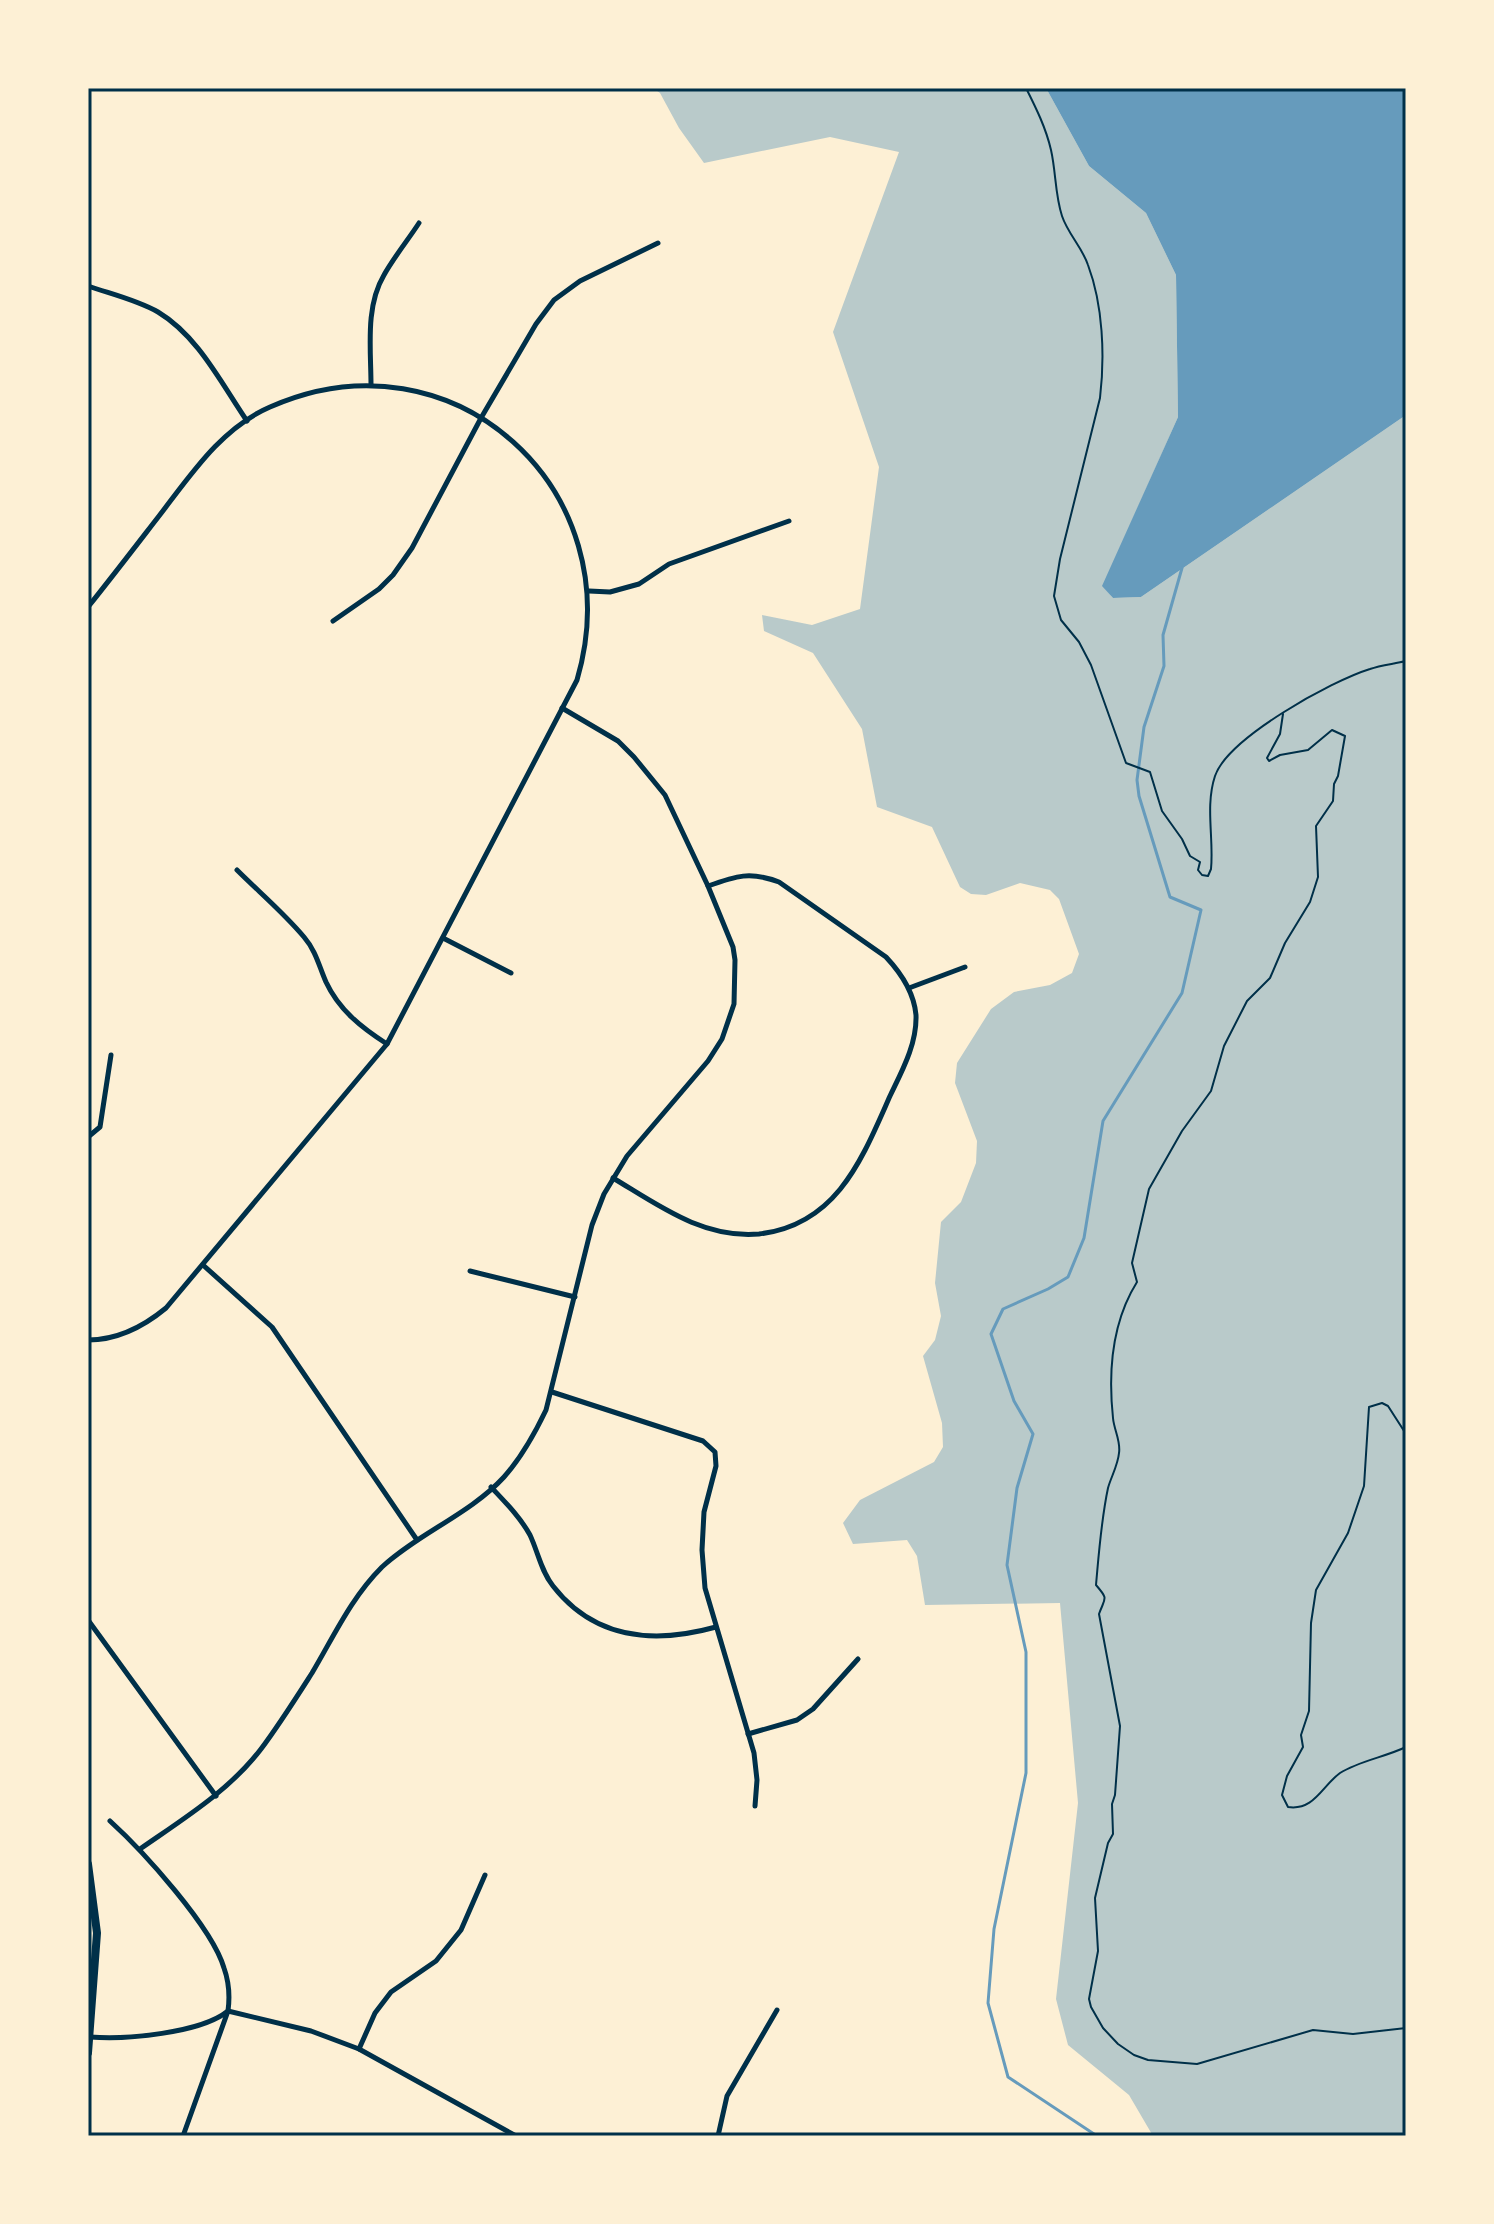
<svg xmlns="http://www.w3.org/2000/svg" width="1494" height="2224" font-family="'Work Sans',sans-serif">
	<rect width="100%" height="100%" fill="#fdf0d5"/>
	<path fill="#b9caca" d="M653,88H1046L1089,166L1146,213L1176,275L1178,417L1103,586L1113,598L1141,597L1406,415V2136H1153L1129,2095L1068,2045L1056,1999L1078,1803L1060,1603L925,1605L917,1556L907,1540L853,1544L843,1523L860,1500L934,1462L943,1447L942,1423L923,1356L935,1340L941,1316L935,1283L941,1222L961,1202L976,1163L977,1141L955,1083L957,1063L991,1009L1014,992L1050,985L1072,973L1079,954L1059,899L1050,890L1020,883L986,895L971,894L960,887L932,827L877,807L862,729L813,653L764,631L762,615L812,625L860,609L879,467L833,332L899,152L830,137L704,163L679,128L660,93Z"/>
	<path fill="#669bbc" d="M1046,88H1406V415L1141,597L1113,598L1102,586L1178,417L1176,275L1146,213L1089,166Z"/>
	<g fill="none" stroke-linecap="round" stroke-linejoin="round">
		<path stroke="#669bbc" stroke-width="3" d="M1097,2136L1008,2077L988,2003L994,1929L1026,1773V1652L1007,1565L1017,1488L1033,1434L1014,1401L991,1334L1003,1309L1048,1289L1068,1277L1084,1238L1103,1121L1182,993L1201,910L1170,897L1139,796L1137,780L1144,727L1164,666L1163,635L1182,568"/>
		<g stroke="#003049" stroke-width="2">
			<path d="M1026,88C1036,108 1046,128 1051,150C1056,172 1055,195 1062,216C1068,234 1082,247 1088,265C1103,305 1105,356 1100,398L1060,559L1054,596L1061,620L1079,642L1091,665L1126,763L1150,772L1162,811L1182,839L1190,856L1200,862L1198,870L1202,875L1208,876L1211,869C1214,839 1205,806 1215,776C1228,738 1331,681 1370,669C1381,665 1394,664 1406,661"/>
			<path d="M1283,714L1280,734L1267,758L1269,761L1280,755L1308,750L1332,730L1345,736L1338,776L1334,784L1333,801L1316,826L1318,877L1310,902L1285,943L1270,978L1247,1001L1224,1046L1211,1091L1182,1131L1149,1189L1132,1263L1137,1282C1112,1322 1108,1371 1113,1418C1114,1430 1121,1441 1119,1453C1118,1465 1111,1477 1108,1488C1101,1521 1099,1552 1096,1585C1109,1600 1105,1597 1099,1614L1120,1726L1115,1795L1112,1804L1113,1834L1108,1843L1095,1898L1098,1951L1089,1999L1091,2007L1103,2028L1118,2044L1134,2055L1148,2060L1197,2064L1313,2030L1353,2034L1406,2028"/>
			<path d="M1406,1434L1388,1406L1382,1403L1369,1407L1364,1486L1348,1533L1316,1590L1311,1623L1309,1711L1301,1735L1303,1747L1287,1776L1282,1795L1288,1807C1314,1811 1322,1786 1340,1773C1359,1761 1385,1757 1406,1747"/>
		</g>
		<g stroke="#003049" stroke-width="5">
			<path d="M88,286C111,294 137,300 158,312C198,336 221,383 247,421"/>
			<path d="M371,385C371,349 365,307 384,275C394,257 408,240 419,223"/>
			<path d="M589,591L610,592L639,584L669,564L789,521"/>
			<path d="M88,607C112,577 135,547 159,516C190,476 221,428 270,407C453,326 633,490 577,680L387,1044L166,1308C143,1327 118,1340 88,1340"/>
			<path d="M333,621L379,589L393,575L412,548L481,418L536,324L554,300L580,281L658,243"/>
			<path d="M237,870C259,892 284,913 304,937C316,951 319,966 326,982C339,1010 362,1028 387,1044"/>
			<path d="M443,938L511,973"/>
			<path d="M909,988L965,967"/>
			<path d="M88,1137L100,1127L111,1055"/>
			<path d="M613,1178C658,1205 703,1239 759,1234C837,1225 862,1159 890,1096C902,1071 917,1044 916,1015C914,992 901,973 886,957L779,882C750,871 736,876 708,886"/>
			<path d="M203,1265L272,1327L417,1540"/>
			<path d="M470,1271L575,1297"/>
			<path d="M552,1392L703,1441L715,1452L716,1466L704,1512L702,1550L705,1588L754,1753L757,1780L755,1806"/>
			<path d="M491,1487C506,1503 520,1517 530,1535C538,1552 541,1571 553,1586C595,1640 655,1644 716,1627"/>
			<path d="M88,1620L216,1796"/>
			<path d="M748,1734L797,1720L813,1709L858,1659"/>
			<path d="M110,1821C143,1851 212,1927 224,1968C229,1982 230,1996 228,2011L183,2136"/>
			<path d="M140,1849C183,1819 229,1791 261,1749C279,1725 296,1698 312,1673C334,1636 351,1598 382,1567C419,1533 470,1514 504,1477C521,1458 535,1433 546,1410L592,1225L604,1194L627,1156L708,1061L722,1039L734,1004L735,960L733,947L708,886L665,795L634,757L618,741L562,708"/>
			<path d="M90,2037C125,2040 201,2033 228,2011L311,2031L359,2049L516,2136"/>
			<path d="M359,2049L375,2013L391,1992L436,1961L461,1930L485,1875"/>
			<path d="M718,2136L727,2096L777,2010"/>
		</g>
		<path stroke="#003049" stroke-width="8" d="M88,1864L97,1933L88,2053"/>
	</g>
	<rect width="1494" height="2224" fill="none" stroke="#fdf0d5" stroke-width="180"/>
	<rect x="90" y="90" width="1314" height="2044" fill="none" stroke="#003049" stroke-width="3"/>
</svg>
